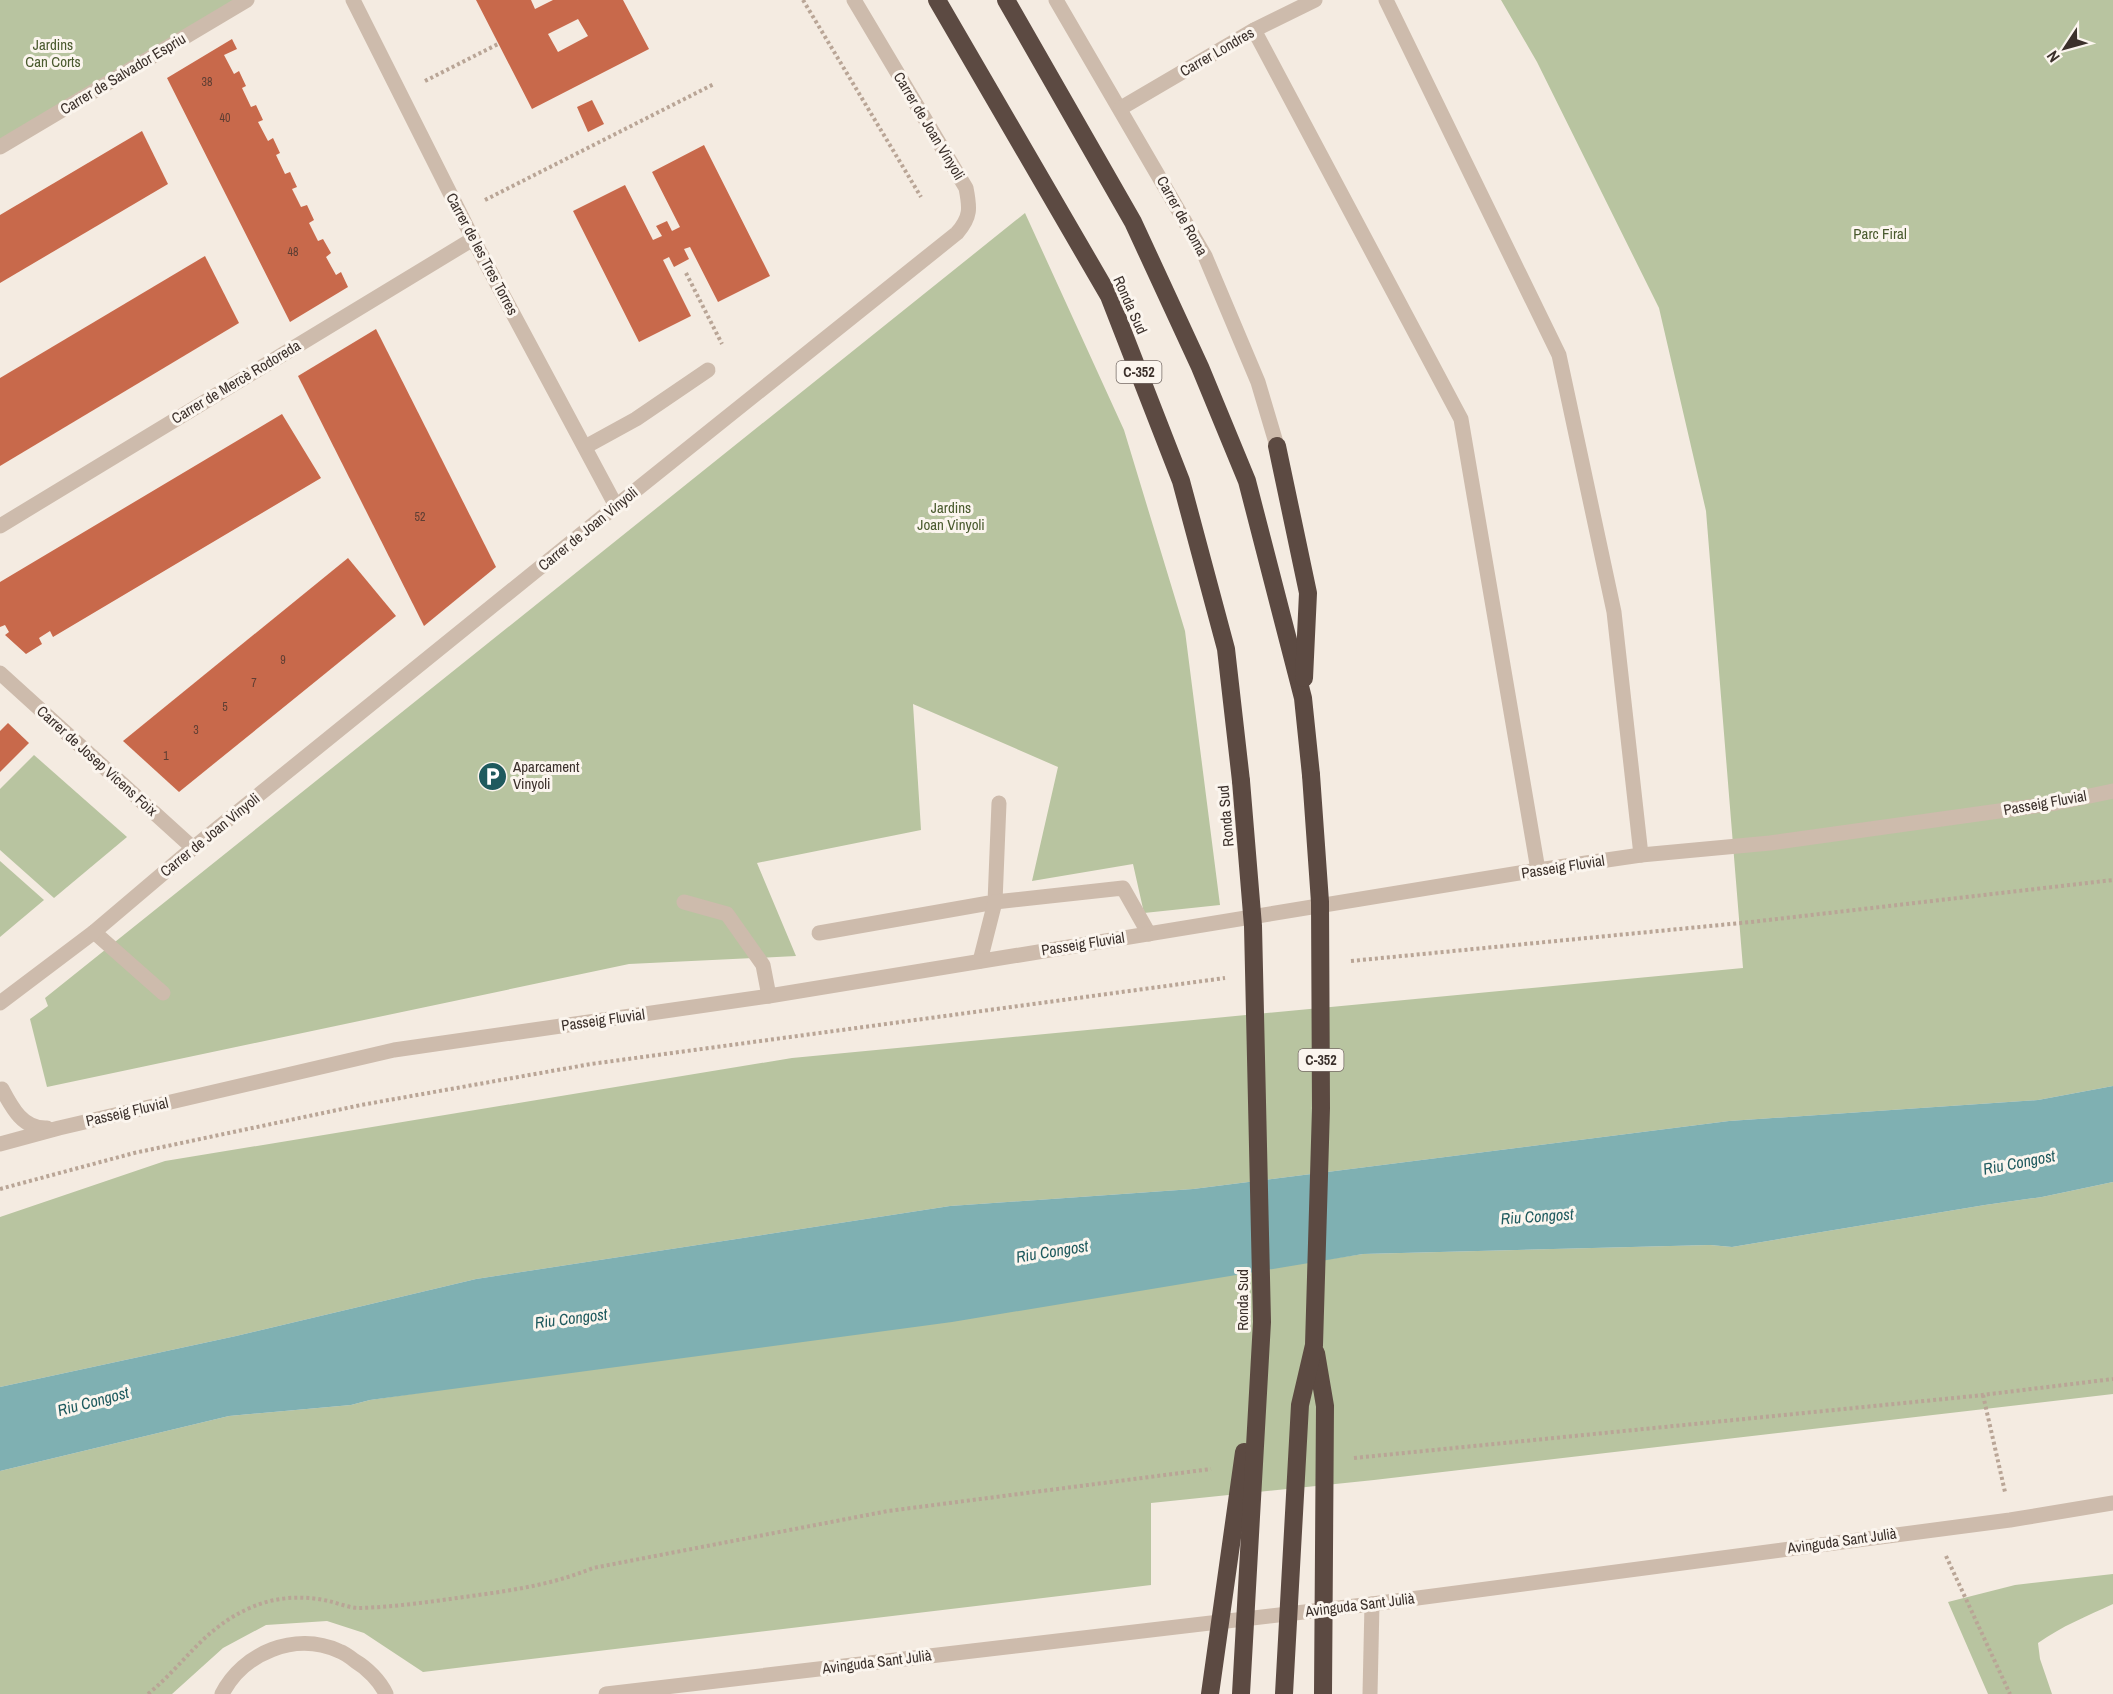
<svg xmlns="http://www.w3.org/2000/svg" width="2113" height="1694" font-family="'Archivo Narrow',sans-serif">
	<rect width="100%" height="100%" fill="#f4ebe1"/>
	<g fill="#b8c4a0">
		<path d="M0,0H247L0,147Z"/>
		<path d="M1501,0H2113V1086L2038,1100L1729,1121L1193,1189L950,1206L476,1279L236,1336L0,1387V1217L165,1161L792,1058L1743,968L1706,511L1659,308L1537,62Z"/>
		<path d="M1025,213L1124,430L1185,631L1220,905L1144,913L1133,864L1032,881L1058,767L913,704L921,830L757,863L796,956L629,964L47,1087L30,1019L48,1006L45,998Z"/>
		<path d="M34,755L127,837L54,898L0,850V789Z"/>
		<path d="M0,861L44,900L0,937Z"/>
		<path d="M2113,1182V1394L1374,1480L1151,1503V1585L423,1672L364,1633L327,1621L266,1625L223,1648L172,1694H0V1471L229,1416L351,1405L370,1400L1363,1254L1710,1245L1732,1247L1985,1205L2042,1197Z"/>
		<path d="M2113,1574V1604C2087,1616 2062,1626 2038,1643L2040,1659L2052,1694H1988L1948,1602L2015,1585Z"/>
	</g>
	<path fill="#7fb0b2" d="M2113,1086V1182L2042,1197L1985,1205L1732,1247L1710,1245L1363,1254L952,1322L370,1400L351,1405L229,1416L0,1471V1387L236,1336L476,1279L950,1206L1193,1189L1729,1121L2038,1100Z"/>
	<g fill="#c8694b" fill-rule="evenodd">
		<path d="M476,0H531L535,9L553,0H623L649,49L532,109ZM578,19L588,36L558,52L548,34Z"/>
		<path d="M232,39L237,49L224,55L234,74L239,71L246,86L242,88L251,107L256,105L263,120L258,122L268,141L273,138L280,153L276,155L285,174L290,172L297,187L292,189L301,207L307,205L314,220L309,223L318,241L323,239L331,253L326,257L336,275L341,272L348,287L290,322L167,78Z"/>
		<path d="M592,100L604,124L588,132L577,107Z"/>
		<path d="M142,131L168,184L0,283V215Z"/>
		<path d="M704,145L770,276L718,302L690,247L684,249L689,259L674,267L669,257L663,260L691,316L639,342L573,211L625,185L653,240L662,236L656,226L667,221L672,231L680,227L652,172Z"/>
		<path d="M205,256L239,323L0,466V378Z"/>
		<path d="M376,329L496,567L424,626L298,376Z"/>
		<path d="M282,414L321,478L53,637L50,631L39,638L42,644L26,654L5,635L9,632L5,625L0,627V582Z"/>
		<path d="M348,558L396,616L321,677L179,792L123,741Z"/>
		<path d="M8,723L29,743L0,772V731Z"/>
	</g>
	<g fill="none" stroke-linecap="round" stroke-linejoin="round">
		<g stroke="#b9a596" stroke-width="4" stroke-dasharray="3 3" stroke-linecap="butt">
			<path d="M803,0L921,197"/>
			<path d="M425,81L498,44"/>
			<path d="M485,200L714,84"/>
			<path d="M686,273L722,344"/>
			<path d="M1351,961L1751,922L2113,880"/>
			<path d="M0,1189L134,1153L361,1105L591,1064L1225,978"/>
			<path d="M1983,1395L2005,1492"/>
			<path d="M1354,1458L1974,1396L2113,1379"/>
			<path d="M1946,1556L2010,1694"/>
			<path d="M148,1694C186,1663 203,1628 252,1607C275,1597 303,1595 328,1601C338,1603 349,1608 359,1608C394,1607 429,1602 464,1597C508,1591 552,1585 593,1568L888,1511L1211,1469"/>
		</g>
		<g stroke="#cdbbac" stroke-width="15">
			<path d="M353,0L473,239L616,506"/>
			<path d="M1056,0L1205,256L1258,382L1277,446"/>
			<path d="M1386,0L1559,355L1614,612L1641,855"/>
			<path d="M1254,30L1461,419L1538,870"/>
			<path d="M1121,108L1254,30L1315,0"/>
			<path d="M0,147L247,0"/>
			<path d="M585,447L636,419L708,370"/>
			<path d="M0,526L473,239"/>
			<path d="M0,673L193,848"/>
			<path d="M684,902L727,914L763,965L769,996"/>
			<path d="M94,932L163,993"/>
			<path d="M819,933L995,902L999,803"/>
			<path d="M980,961L995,902L1123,888L1149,934"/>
			<path d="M0,1003L94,932L193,848L616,506L957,233C971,217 970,208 966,188L854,0"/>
			<path d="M2,1089C12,1108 23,1129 47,1128"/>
			<path d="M0,1144L59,1128L394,1050L769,996L1538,870L1641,855L1770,843L2056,803L2113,791"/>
			<path d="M222,1694C243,1653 295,1631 339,1651C345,1653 350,1657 355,1661C367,1668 380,1681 386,1694"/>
			<path d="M606,1694L1372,1604L2010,1520L2113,1503"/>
			<path d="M1370,1694L1372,1604"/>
		</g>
		<g stroke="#5c4a42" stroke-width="18">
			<path d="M937,0L1109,296L1181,481L1226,649L1241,781"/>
			<path d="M1006,0L1133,222L1200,367L1247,481L1303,698L1311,775"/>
			<path d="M1277,446L1308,593L1304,678"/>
		</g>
		<g stroke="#5c4a42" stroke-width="18">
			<path d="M1316,1353L1325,1406L1323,1694"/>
			<path d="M1210,1694L1244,1452"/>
			<path d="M1241,1694L1262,1322L1253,926L1241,781"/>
			<path d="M1284,1694L1300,1405L1314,1345L1321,1108L1320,902L1311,775"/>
		</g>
	</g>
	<defs>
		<symbol id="parking-disc" viewBox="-11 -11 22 22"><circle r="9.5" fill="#1f5a5e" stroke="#fbf5ee"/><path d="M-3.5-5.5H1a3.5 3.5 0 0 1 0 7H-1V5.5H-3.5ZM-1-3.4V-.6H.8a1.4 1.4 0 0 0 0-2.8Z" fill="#fff"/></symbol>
	</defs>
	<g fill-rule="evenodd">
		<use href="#parking-disc" x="476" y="760" width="33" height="33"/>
	</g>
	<g text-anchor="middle" stroke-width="6" stroke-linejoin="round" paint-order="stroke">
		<g font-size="12" fill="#5e3e33">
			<text x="207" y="86">38</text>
			<text x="225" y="122">40</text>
			<text x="293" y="256">48</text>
			<text x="420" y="521">52</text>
			<text x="283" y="664">9</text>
			<text x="254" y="687">7</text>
			<text x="225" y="711">5</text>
			<text x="196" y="734">3</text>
			<text x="166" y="760">1</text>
		</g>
		<g fill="#fbf5ee" stroke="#756b66" stroke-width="1.5">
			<rect x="1116.5" y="361" width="45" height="22" rx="4.5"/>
			<rect x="1298.5" y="1049" width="45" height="22" rx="4.5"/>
		</g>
		<g font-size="14" font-weight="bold" fill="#3b302b">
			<text x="1139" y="377">C-352</text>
			<text x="1321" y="1065">C-352</text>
		</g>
		<g font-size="15" fill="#4a5a2e" stroke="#fbf5ee">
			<text x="53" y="50">Jardins<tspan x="53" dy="17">Can Corts</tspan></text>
			<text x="1880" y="239">Parc Firal</text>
			<text x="951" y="513">Jardins<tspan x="951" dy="17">Joan Vinyoli</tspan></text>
		</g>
		<g font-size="15" fill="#3b302b" stroke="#fbf5ee">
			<text transform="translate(1217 52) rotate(-30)" y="5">Carrer Londres</text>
			<text transform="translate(123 74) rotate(-31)" y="5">Carrer de Salvador Espriu</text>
			<text transform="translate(929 126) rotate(59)" y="5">Carrer de Joan Vinyoli</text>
			<text transform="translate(1182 216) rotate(61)" y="5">Carrer de Roma</text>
			<text transform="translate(482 254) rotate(62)" y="5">Carrer de les Tres Torres</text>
			<text transform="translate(1130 305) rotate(66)" y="5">Ronda Sud</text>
			<text transform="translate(236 382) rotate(-31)" y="5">Carrer de Mercè Rodoreda</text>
			<text transform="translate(588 529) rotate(-39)" y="5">Carrer de Joan Vinyoli</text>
			<text transform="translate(97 761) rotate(42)" y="5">Carrer de Josep Vicens Foix</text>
			<text transform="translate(2045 803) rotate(-10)" y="5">Passeig Fluvial</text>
			<text transform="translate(1226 816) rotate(-95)" y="5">Ronda Sud</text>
			<text transform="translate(210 835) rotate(-39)" y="5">Carrer de Joan Vinyoli</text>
			<text transform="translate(1563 867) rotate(-9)" y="5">Passeig Fluvial</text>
			<text transform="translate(1083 944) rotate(-9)" y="5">Passeig Fluvial</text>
			<text transform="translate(603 1020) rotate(-8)" y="5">Passeig Fluvial</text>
			<text transform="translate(127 1112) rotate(-13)" y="5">Passeig Fluvial</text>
			<text transform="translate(1243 1300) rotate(-90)" y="5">Ronda Sud</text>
			<text transform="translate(1842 1541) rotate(-8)" y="5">Avinguda Sant Julià</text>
			<text transform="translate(1360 1605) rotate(-7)" y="5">Avinguda Sant Julià</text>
			<text transform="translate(877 1662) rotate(-7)" y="5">Avinguda Sant Julià</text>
		</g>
		<g font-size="15" fill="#3b302b" stroke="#fbf5ee" text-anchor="start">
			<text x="513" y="772">Aparcament<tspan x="513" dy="17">Vinyoli</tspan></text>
		</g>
		<g font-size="16" font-style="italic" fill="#1f5a5e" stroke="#fbf5ee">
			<text transform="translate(2019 1162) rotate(-11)" y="6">Riu Congost</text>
			<text transform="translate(1537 1216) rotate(-4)" y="6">Riu Congost</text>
			<text transform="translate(1052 1251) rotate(-9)" y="6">Riu Congost</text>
			<text transform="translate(571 1318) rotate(-7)" y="6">Riu Congost</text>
			<text transform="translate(93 1401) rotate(-15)" y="6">Riu Congost</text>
		</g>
	</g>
	<g transform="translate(2065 48) rotate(234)" stroke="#fbf5ee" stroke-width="4.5" paint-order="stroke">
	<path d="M0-4.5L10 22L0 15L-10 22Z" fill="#3b302b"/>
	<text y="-9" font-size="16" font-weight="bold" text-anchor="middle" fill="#3b302b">N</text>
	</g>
</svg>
